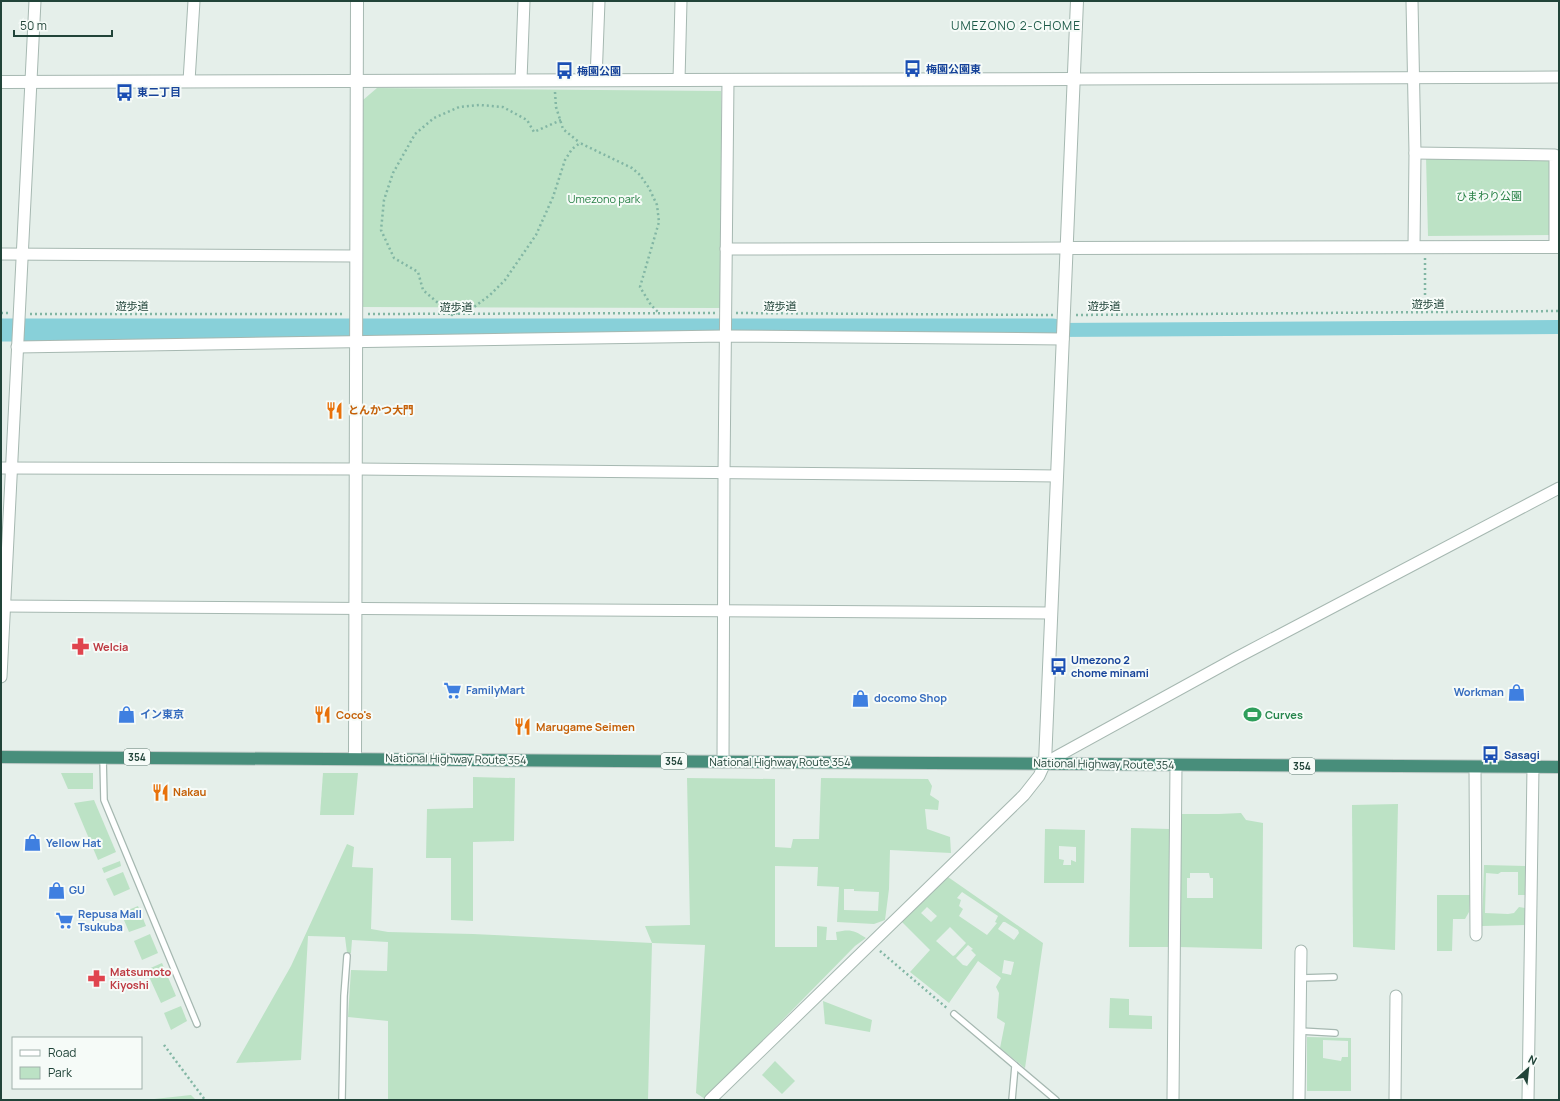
<svg xmlns="http://www.w3.org/2000/svg" width="1560" height="1101" font-family="Manrope,'Noto Sans JP',sans-serif">
	<rect width="100%" height="100%" fill="#e5efea"/>
	<g fill="#bce2c5" fill-rule="evenodd">
		<path d="M377,88L721,91V308L363,307V100Z"/>
		<path d="M1550,155L1551,235L1428,236L1426,157Z"/>
		<path d="M61,773H93V789H68Z"/>
		<path d="M323,773H358L354,815H320Z"/>
		<path d="M473,777L515,778L514,841L473,842V921L451,920V858H426L427,809L473,808Z"/>
		<path d="M687,778L775,779V847L791,848L793,839H819L821,778L928,779L932,786L930,795L939,801L938,810L925,809L927,829L950,837L951,853L890,850L889,889L885,920L874,924L837,922L839,887L817,886L818,867L775,866V947H817V926L827,927L826,940H837L836,932C850,929 854,930 866,938L855,946L705,1099L696,1093L705,945L652,943L648,1100H388V1021L348,1017L351,970L387,971L388,942L352,940L351,953H347L345,937L308,936L301,1060L236,1063L291,966L347,844L354,847L352,867L373,868L371,929L388,932L473,934L652,943L645,926L690,925ZM844,889H854V891L879,892L878,911L844,910Z"/>
		<path d="M94,800L116,852L98,860L74,803Z"/>
		<path d="M1398,804L1395,950L1353,947L1352,805Z"/>
		<path d="M1241,813L1246,820L1263,823L1262,949L1179,947L1181,814H1219ZM1190,873H1209L1210,878H1213V898H1187V878H1190Z"/>
		<path d="M1131,828L1170,829V947H1129Z"/>
		<path d="M1045,829L1085,830L1084,883H1044ZM1059,846L1076,847V862L1071,860V865H1063L1064,860L1059,859Z"/>
		<path d="M120,861L121,866L104,873L102,868Z"/>
		<path d="M1484,865L1525,866V895H1518V872H1501L1498,874L1486,873L1485,913L1508,914L1514,913L1519,907L1525,908V925L1482,926Z"/>
		<path d="M123,872L130,889L114,896L106,879Z"/>
		<path d="M948,877L1043,943L1025,1068L1000,1048L1005,1023L997,1018L999,993L996,987L1001,978L978,961L949,1003L910,972L930,950L902,922ZM962,892L998,916L995,922L997,923L987,935L959,916L963,909L959,906L961,900L957,898ZM927,907L937,916L931,922L921,913ZM1003,922H1005L1018,930L1019,933L1014,940L998,929ZM950,927L966,943L955,955L953,956L936,941ZM968,945L973,949L971,950L976,955L967,966L963,965L956,958ZM1004,960L1014,962L1011,975L1002,973Z"/>
		<path d="M1437,895H1470L1469,912L1465,919H1453L1452,951H1437Z"/>
		<path d="M138,906L146,926L129,932L121,913Z"/>
		<path d="M150,934L158,953L142,960L134,941Z"/>
		<path d="M162,963L176,996L161,1003L146,970Z"/>
		<path d="M1110,998L1129,999V1015L1152,1016V1029L1109,1028Z"/>
		<path d="M823,1001L872,1020L870,1032L825,1024Z"/>
		<path d="M181,1006L187,1021L171,1030L164,1013Z"/>
		<path d="M1307,1037L1351,1038V1091H1307ZM1323,1040L1348,1041V1057H1342L1341,1061L1323,1058Z"/>
		<path d="M775,1061L795,1081L782,1094L762,1075Z"/>
		<path d="M191,1095L196,1100H145Z"/>
	</g>
	<g fill="none" stroke-linecap="round" stroke-linejoin="round">
		<path stroke="#88d0d9" stroke-width="14" d="M1053,330L1559,327"/>
		<path stroke="#88d0d9" stroke-width="23" d="M1,330H1053"/>
		<defs>
			<g id="service">
				<path d="M103,757L104,800L197,1024"/>
				<path d="M1301,978L1334,977"/>
				<path d="M954,1014L1056,1100"/>
				<path d="M1300,1031L1335,1033"/>
				<path d="M342,1100L344,996L347,956"/>
				<path d="M1012,1100L1015,1066"/>
			</g>
			<g id="minor">
				<path d="M1412,1L1415,153L1414,246"/>
				<path d="M1074,79L1559,77"/>
				<path d="M521,80L524,1"/>
				<path d="M596,80L599,1"/>
				<path d="M679,80L681,1"/>
				<path d="M189,81L194,1"/>
				<path d="M1415,153L1555,155V247"/>
				<path d="M726,249L1067,248"/>
				<path d="M1,254L356,256"/>
				<path d="M17,347L725,336L1063,339"/>
				<path d="M1,468L357,469L1057,476"/>
				<path d="M1,606L1051,613"/>
				<path d="M1,677L35,1"/>
				<path d="M723,762L724,473L728,80"/>
				<path d="M1475,767L1476,935"/>
				<path d="M710,1100L1024,795L1039,776L1045,763L1236,658L1559,488"/>
				<path d="M1173,1100L1176,765"/>
				<path d="M1299,1100L1301,951"/>
				<path d="M1395,1100L1396,996"/>
				<path d="M1528,1100L1533,767"/>
			</g>
			<g id="tertiary">
				<path d="M1,82L1074,79"/>
				<path d="M1067,248L1559,247"/>
				<path d="M355,758L357,1"/>
				<path d="M1045,763L1077,1"/>
			</g>
			<path id="trunk" d="M1,757L1559,767"/>
		</defs>
		<use href="#service" stroke="#a6b8b1" stroke-width="8"/>
		<use href="#minor" stroke="#a6b8b1" stroke-width="13"/>
		<use href="#tertiary" stroke="#a6b8b1" stroke-width="14"/>
		<use href="#trunk" stroke="#c1cbc8" stroke-width="14"/>
		<g stroke="#82b6a4" stroke-width="2.5" stroke-dasharray="2 3" stroke-linecap="butt">
			<path d="M555,92L556,107L563,129L580,143"/>
			<path d="M561,120L534,132L527,120L503,107L480,105L459,107L434,118L415,134L393,173L384,200L381,230L394,258L418,272L423,290L452,315L474,307L490,295L505,280L536,235L553,197L565,160L572,149L580,143L632,168L640,175L649,188L657,205L659,222L640,287L651,305L659,313"/>
			<path d="M1425,258V312"/>
			<path d="M1,313H9"/>
			<path d="M736,313L1053,315"/>
			<path d="M30,314H345"/>
			<path d="M368,314L715,313"/>
			<path d="M1076,315L1559,311"/>
			<path d="M880,951L948,1009"/>
			<path d="M164,1045L205,1100"/>
		</g>
		<use href="#service" stroke="#fff" stroke-width="5.5"/>
		<use href="#minor" stroke="#fff" stroke-width="11"/>
		<use href="#tertiary" stroke="#fff" stroke-width="12"/>
		<use href="#trunk" stroke="#488e7b" stroke-width="12"/>
	</g>
	<defs>
		<symbol id="bus-bare" viewBox="-9 -9 18 18"><path d="M-5-6H5V4H4V6H2V4H-2V6H-4V4H-5ZM-3.5-4V0h7V-4ZM-3.5 1.2v1.5H-2V1.2ZM2 1.2v1.5H3.5V1.2Z" fill="#1a4fb4" stroke="#f6fbf8" stroke-width="2.5" paint-order="stroke"/></symbol>
		<symbol id="restaurant-bare" viewBox="-9 -9 18 18"><path d="M-5-6h1v4h1v-4h1v4h1v-4h1v5L-1.5 .5V6h-2V.5L-5-1ZM5-6V6H3V1.5H1.5Q1.5-4 5-6Z" fill="#e8710a" stroke="#f6fbf8" stroke-width="2.5" paint-order="stroke"/></symbol>
		<symbol id="pharmacy-bare" viewBox="-9 -9 18 18"><path d="M-2-6h4v4h4v4h-4v4h-4v-4h-4v-4h4Z" fill="#e0444e" stroke="#f6fbf8" stroke-width="2.5" paint-order="stroke"/></symbol>
		<symbol id="supermarket-bare" viewBox="-9 -9 18 18"><path d="M-6-5.5h2.5l.6 2H6L4.5 2H-2.5L-4.4-4H-6ZM-1.5 3.2a1.3 1.3 0 1 0 .1 0ZM3 3.2a1.3 1.3 0 1 0 .1 0Z" fill="#3f7fe0" stroke="#f6fbf8" stroke-width="2.5" paint-order="stroke"/></symbol>
		<symbol id="shop-bare" viewBox="-9 -9 18 18"><path d="M-5-2.5h2.3a2.7 3.5 0 0 1 5.4 0H5L5.5 6h-11ZM-1.5-2.5h3a1.5 2.3 0 0 0-3 0Z" fill="#3f7fe0" stroke="#f6fbf8" stroke-width="2.5" paint-order="stroke"/></symbol>
		<symbol id="stadium-bare" viewBox="-9 -9 18 18"><path d="M0-5a6.5 5 0 1 0 0 10a6.5 5 0 1 0 0-10ZM-3.5-1.8h7v3.6h-7Z" fill="#2e9e5b" stroke="#f6fbf8" stroke-width="2.5" paint-order="stroke"/></symbol>
	</defs>
	<g fill-rule="evenodd">
		<use href="#bus-bare" x="900" y="56" width="25" height="25"/>
		<use href="#bus-bare" x="552" y="58" width="25" height="25"/>
		<use href="#bus-bare" x="112" y="80" width="25" height="25"/>
		<use href="#restaurant-bare" x="322" y="398" width="25" height="25"/>
		<use href="#pharmacy-bare" x="68" y="634" width="25" height="25"/>
		<use href="#bus-bare" x="1046" y="654" width="25" height="25"/>
		<use href="#supermarket-bare" x="440" y="678" width="25" height="25"/>
		<use href="#shop-bare" x="1504" y="680" width="25" height="25"/>
		<use href="#shop-bare" x="848" y="686" width="25" height="25"/>
		<use href="#shop-bare" x="114" y="702" width="25" height="25"/>
		<use href="#restaurant-bare" x="310" y="702" width="25" height="25"/>
		<use href="#stadium-bare" x="1240" y="702" width="25" height="25"/>
		<use href="#restaurant-bare" x="510" y="714" width="25" height="25"/>
		<use href="#bus-bare" x="1478" y="742" width="25" height="25"/>
		<use href="#restaurant-bare" x="148" y="780" width="25" height="25"/>
		<use href="#shop-bare" x="20" y="830" width="25" height="25"/>
		<use href="#shop-bare" x="44" y="878" width="25" height="25"/>
		<use href="#supermarket-bare" x="52" y="908" width="25" height="25"/>
		<use href="#pharmacy-bare" x="84" y="966" width="25" height="25"/>
	</g>
	<g text-anchor="middle" stroke-width="4" stroke-linejoin="round" paint-order="stroke">
		<g fill="#f6fbf8" stroke="#617b72" stroke-width="1">
			<rect x="124" y="749" width="26" height="16" rx="3"/>
			<rect x="661" y="753" width="26" height="16" rx="3"/>
			<rect x="1289" y="758" width="26" height="16" rx="3"/>
		</g>
		<g font-size="10" font-weight="bold" fill="#214439">
			<text x="137" y="761">354</text>
			<text x="674" y="765">354</text>
			<text x="1302" y="770">354</text>
		</g>
		<g font-size="11" font-weight="bold" fill="#164399" stroke="#f6fbf8" text-anchor="start">
			<text x="926" y="73">梅園公園東</text>
			<text x="577" y="75">梅園公園</text>
			<text x="137" y="96">東二丁目</text>
			<text x="1071" y="664">Umezono 2<tspan x="1071" dy="13">chome minami</tspan></text>
			<text x="1504" y="759">Sasagi</text>
		</g>
		<g font-size="11" fill="#278045" stroke="#f6fbf8">
			<text x="1489" y="200">ひまわり公園</text>
			<text x="604" y="203">Umezono park</text>
		</g>
		<g font-size="11" fill="#214439" stroke="#f6fbf8">
			<text x="1428" y="308">遊歩道</text>
			<text x="132" y="310">遊歩道</text>
			<text x="780" y="310">遊歩道</text>
			<text x="1104" y="310">遊歩道</text>
			<text x="456" y="311">遊歩道</text>
			<text transform="translate(456 759) rotate(1)" y="4">National Highway Route 354</text>
			<text x="780" y="766">National Highway Route 354</text>
			<text transform="translate(1104 764) rotate(1)" y="4">National Highway Route 354</text>
		</g>
		<g font-size="11" font-weight="bold" fill="#c56008" stroke="#f6fbf8" text-anchor="start">
			<text x="348" y="414">とんかつ大門</text>
			<text x="336" y="719">Coco's</text>
			<text x="536" y="731">Marugame Seimen</text>
			<text x="173" y="796">Nakau</text>
		</g>
		<g font-size="11" font-weight="bold" fill="#be3a42" stroke="#f6fbf8" text-anchor="start">
			<text x="93" y="651">Welcia</text>
			<text x="110" y="976">Matsumoto<tspan x="110" dy="13">Kiyoshi</tspan></text>
		</g>
		<g font-size="11" font-weight="bold" fill="#366cbe" stroke="#f6fbf8" text-anchor="start">
			<text x="466" y="694">FamilyMart</text>
			<text x="1504" y="696" text-anchor="end">Workman</text>
			<text x="874" y="702">docomo Shop</text>
			<text x="140" y="718">イン東京</text>
			<text x="46" y="847">Yellow Hat</text>
			<text x="69" y="894">GU</text>
			<text x="78" y="918">Repusa Mall<tspan x="78" dy="13">Tsukuba</tspan></text>
		</g>
		<g font-size="11" font-weight="bold" fill="#27864d" stroke="#f6fbf8" text-anchor="start">
			<text x="1265" y="719">Curves</text>
		</g>
		<g font-size="12" letter-spacing="1" fill="#1b5947" stroke="#f6fbf8">
			<text x="1016" y="30">UMEZONO 2-CHOME</text>
		</g>
	</g>
	<rect width="1560" height="1101" fill="none" stroke="#214439" stroke-width="4"/>
	<rect x="12" y="1037" width="130" height="52" fill="#f6fbf8" stroke="#a1b2ac"/>
	<rect x="20" y="1050" width="20" height="6" fill="#ffffff" stroke="#a1b2ac"/>
	<text x="48" y="1057" font-size="12" fill="#214439">Road</text>
	<rect x="20" y="1067" width="20" height="12" fill="#bce2c5" stroke="#a1b2ac"/>
	<text x="48" y="1077" font-size="12" fill="#214439">Park</text>
	<g transform="translate(1528 1069) rotate(27)" stroke="#f6fbf8" stroke-width="3" paint-order="stroke">
	<path d="M0-3L7 15L0 10L-7 15Z" fill="#214439"/>
	<text y="-6" font-size="11" font-weight="bold" text-anchor="middle" fill="#214439">N</text>
	</g>
	<path d="M14 30v6h98v-6" fill="none" stroke="#214439" stroke-width="2"/>
	<text x="20" y="30" font-size="12" fill="#214439" stroke="#f6fbf8" stroke-width="3" paint-order="stroke">50 m</text>
</svg>
